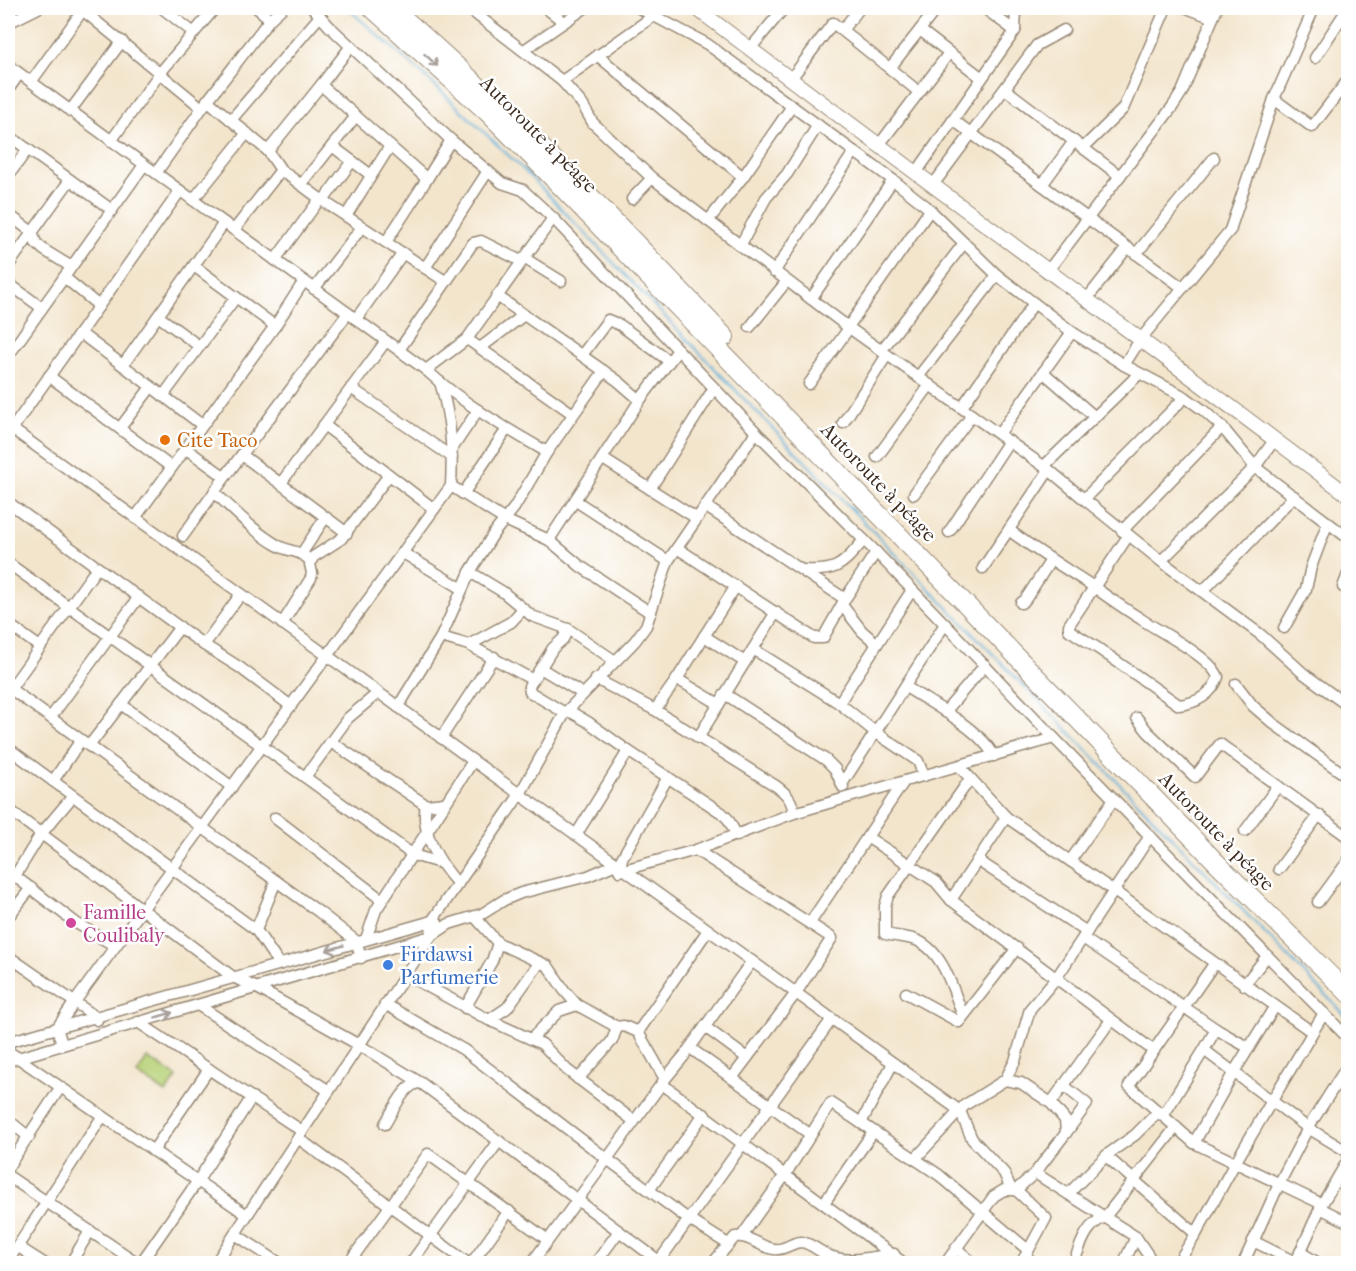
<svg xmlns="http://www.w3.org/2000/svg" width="1356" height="1271" font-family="'IM FELL French Canon',serif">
	<rect width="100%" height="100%" fill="#fff"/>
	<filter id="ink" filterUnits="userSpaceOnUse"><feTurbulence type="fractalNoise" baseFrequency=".0167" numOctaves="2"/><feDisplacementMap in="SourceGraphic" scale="12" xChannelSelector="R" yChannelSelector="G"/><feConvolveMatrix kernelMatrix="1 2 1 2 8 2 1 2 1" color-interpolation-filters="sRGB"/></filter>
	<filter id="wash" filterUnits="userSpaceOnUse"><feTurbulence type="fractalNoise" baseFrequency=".008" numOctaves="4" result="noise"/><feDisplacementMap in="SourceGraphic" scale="24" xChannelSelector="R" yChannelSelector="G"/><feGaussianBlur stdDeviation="1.35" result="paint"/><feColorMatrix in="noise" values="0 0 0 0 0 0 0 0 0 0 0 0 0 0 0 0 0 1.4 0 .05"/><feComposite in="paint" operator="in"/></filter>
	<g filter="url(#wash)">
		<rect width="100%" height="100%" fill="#f3e5cc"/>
		<path fill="#b7d278" stroke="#797e4b" stroke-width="1.5" d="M147,1058L177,1077L166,1093L137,1074Z"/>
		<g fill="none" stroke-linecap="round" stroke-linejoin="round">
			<path stroke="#5eaed8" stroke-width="2" d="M347,8L427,78L527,173L746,401L1348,1018"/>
		</g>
	</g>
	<g filter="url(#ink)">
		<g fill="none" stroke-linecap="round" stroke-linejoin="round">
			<defs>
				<g id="street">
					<path d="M80,8L202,108"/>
					<path d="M162,8L194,33"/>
					<path d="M257,8L270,19"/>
					<path d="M313,8L329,26L451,140L502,183L523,190L553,218L756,432L876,552L1054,738L1348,1038"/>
					<path d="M468,8L562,81L582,104L593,123L652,178L848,327L1049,470L1084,499L1185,397"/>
					<path d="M546,8L564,22"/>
					<path d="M639,8L707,44L893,180L926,206L997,275L1072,332L1124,365L1185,397L1203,410L1222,427L1255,467L1348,538"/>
					<path d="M984,8L1015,31"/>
					<path d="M1187,8L1213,18"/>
					<path d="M8,23L38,8"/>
					<path d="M842,30L860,8"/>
					<path d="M920,30L982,78"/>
					<path d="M351,46L321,85L427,179L451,140"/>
					<path d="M750,49L784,8"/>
					<path d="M524,50L585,8"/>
					<path d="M597,55L743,177"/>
					<path d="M1315,58L1348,8"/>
					<path d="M8,65L426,370C462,403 505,428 547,452"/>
					<path d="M890,68L937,8"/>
					<path d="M790,80L833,23L919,92"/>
					<path d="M562,81L655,15"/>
					<path d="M31,82L83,10"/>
					<path d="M1005,89L1120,176"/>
					<path d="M8,90L19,74"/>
					<path d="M1274,99L1312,127L1348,80"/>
					<path d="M207,100L268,151L281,170L323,201L445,281"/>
					<path d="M70,111L122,41"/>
					<path d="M231,120L320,16"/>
					<path d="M953,120L1183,288"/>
					<path d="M8,135L112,210"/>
					<path d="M111,141L160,73L215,8"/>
					<path d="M879,145L949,53"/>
					<path d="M332,146L371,175"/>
					<path d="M1083,148L1123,109L1166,8"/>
					<path d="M268,151L321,85"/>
					<path d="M156,173L202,108L270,19L282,8"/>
					<path d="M916,173L1015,31L1016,8"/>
					<path d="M8,176L28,149"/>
					<path d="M301,185L356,116"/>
					<path d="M933,185L1037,45L1064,30"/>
					<path d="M1042,185L1074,141"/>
					<path d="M632,199L652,178"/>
					<path d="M193,200L247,133"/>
					<path d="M323,201L352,161"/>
					<path d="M8,214L32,232L36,243L44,250L70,266"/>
					<path d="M346,216L390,146"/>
					<path d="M708,221L743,177L792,106"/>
					<path d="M234,230L281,170"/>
					<path d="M1230,230L1274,99L1314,8"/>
					<path d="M386,242L427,179"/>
					<path d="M740,246L766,198L787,174L818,125"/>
					<path d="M1136,254L1214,158"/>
					<path d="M524,258L561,281"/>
					<path d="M275,260L320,199"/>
					<path d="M8,266L70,180"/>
					<path d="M194,266L275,326"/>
					<path d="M425,268L488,171"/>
					<path d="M774,272L854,152"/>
					<path d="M1047,272L1173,106L1182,92L1217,8"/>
					<path d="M64,277L99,306"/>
					<path d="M8,283L42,308"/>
					<path d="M314,289L362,227"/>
					<path d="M497,296L618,381L640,400"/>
					<path d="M811,299L893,180"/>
					<path d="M1086,300L1127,248"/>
					<path d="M158,316L199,346"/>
					<path d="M356,319L403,253"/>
					<path d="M750,327L786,282"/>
					<path d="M848,327L930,210"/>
					<path d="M80,333L202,425"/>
					<path d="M467,339L573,414"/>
					<path d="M480,348L524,315"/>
					<path d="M399,350L473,243L481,241L521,261"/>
					<path d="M881,351L964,243"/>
					<path d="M582,355L608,320L620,325L669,361"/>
					<path d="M8,356L144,165"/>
					<path d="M123,365L224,223"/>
					<path d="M1124,365L1140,340L1231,229"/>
					<path d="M426,370L467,339L553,218"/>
					<path d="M1043,372L1095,417"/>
					<path d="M49,376L171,467"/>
					<path d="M918,377L997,275"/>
					<path d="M809,384L849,328"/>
					<path d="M351,388L452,457"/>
					<path d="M163,396L236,297"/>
					<path d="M962,407L1034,303"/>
					<path d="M843,423L887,355"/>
					<path d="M324,425L434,509"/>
					<path d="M8,426L960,1111L972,1139L1004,1173L1011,1189"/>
					<path d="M120,428L151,387"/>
					<path d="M12,429L180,191"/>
					<path d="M999,434L1072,332"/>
					<path d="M185,448L225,477"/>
					<path d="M452,449L478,410"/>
					<path d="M242,455L347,533"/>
					<path d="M877,457L930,385"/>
					<path d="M603,459L696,518"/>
					<path d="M1044,466L1139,374"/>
					<path d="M281,483L386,341"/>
					<path d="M451,486L505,520L549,540L580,566L651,613"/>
					<path d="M650,489L714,388"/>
					<path d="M214,492C234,510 254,532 277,545C290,553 296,548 311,561"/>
					<path d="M463,494L507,429"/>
					<path d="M914,494L972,415"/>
					<path d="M1084,499L1161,561L1261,635L1303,673L1348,706"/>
					<path d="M576,501L668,561"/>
					<path d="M8,502L204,645L241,594"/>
					<path d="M705,506L845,599"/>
					<path d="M135,518L275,326L304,281"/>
					<path d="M1009,530C1036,551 1065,568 1094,587C1109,598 1125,609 1141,619C1160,632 1211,657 1218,677C1212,695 1196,703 1179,705L1099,649L1069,630V625L1128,536"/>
					<path d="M1122,531L1222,427"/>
					<path d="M949,532L1009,441"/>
					<path d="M183,536L225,477L348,313"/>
					<path d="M549,540L640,400L678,350"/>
					<path d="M677,548L814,638H823L845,599L876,552"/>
					<path d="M302,553L325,518"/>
					<path d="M403,553L461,588"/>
					<path d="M1161,561L1255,467L1275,439"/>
					<path d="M8,563L413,855L440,863"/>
					<path d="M983,568L1049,470"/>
					<path d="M802,570C838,572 841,566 864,540"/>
					<path d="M470,572L503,592L532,616L568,629L615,661"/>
					<path d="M1343,587L1348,574"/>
					<path d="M1203,591L1294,496"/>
					<path d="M1021,603L1025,600L1051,560"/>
					<path d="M842,605L862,631L877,644"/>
					<path d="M8,624L40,647"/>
					<path d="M282,624L311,578L312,573L310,564L313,557L341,539L389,475"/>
					<path d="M1284,628L1306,589L1311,567L1328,522"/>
					<path d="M704,636L745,662"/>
					<path d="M441,637L469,645L533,680L553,648L563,639L568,629"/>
					<path d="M204,645L239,667L291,706"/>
					<path d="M469,645L511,622L523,609"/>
					<path d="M753,649L839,703L875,732L918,761L924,776"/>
					<path d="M542,669L583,694"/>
					<path d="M596,679L655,710L776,786C787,794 792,800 794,813"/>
					<path d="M677,679L719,704"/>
					<path d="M533,680L529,686L530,692L565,713L571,712L588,722L628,751L722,813L728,819L737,836"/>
					<path d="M1236,684L1253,706L1274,724L1348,777"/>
					<path d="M8,687L319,912L356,941L361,958"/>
					<path d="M906,687C932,704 980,729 994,756"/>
					<path d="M8,692L97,568"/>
					<path d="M725,694L826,760L835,769L843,787"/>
					<path d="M839,703L912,590"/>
					<path d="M121,704L232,787"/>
					<path d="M398,707L441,637L470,572L494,533L514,508L547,452L604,371"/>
					<path d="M655,710L677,679L736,586"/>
					<path d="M945,712L985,665"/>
					<path d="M51,717L139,597"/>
					<path d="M1137,718L1148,732L1195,777L1220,744L1348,837"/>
					<path d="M441,738L494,657"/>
					<path d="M698,738L776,612"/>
					<path d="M331,742L426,805L444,803"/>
					<path d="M89,746L180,627"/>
					<path d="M8,748L256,930L279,964"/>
					<path d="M959,766L1006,817L1114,891L1312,1032"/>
					<path d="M305,777L348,718L378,693"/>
					<path d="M53,781L81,740"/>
					<path d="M842,784L945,624"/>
					<path d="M426,805C420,833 440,864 458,884"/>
					<path d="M8,809L233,977L257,988L359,1045L421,1083L663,1264"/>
					<path d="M275,818L382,900"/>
					<path d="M1245,831L1278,786"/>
					<path d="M576,835L628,751"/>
					<path d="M867,837L936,882L951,900L1154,1051"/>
					<path d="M696,850L832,938L796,993L732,1078"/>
					<path d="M977,860L1087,932"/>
					<path d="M1070,861L1114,799"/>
					<path d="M1279,869L1319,815"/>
					<path d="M8,871L76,923L115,946"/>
					<path d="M620,871L622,858L668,777"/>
					<path d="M15,876L41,834L73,796"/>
					<path d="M951,900L1006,817"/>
					<path d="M1318,902L1348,861"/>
					<path d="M8,917L31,888"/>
					<path d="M475,917L498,943L548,966L564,990L577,1005L617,1027L624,1026L638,1032L665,1079L531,1264"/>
					<path d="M810,923L903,783"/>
					<path d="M256,930L276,881"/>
					<path d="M1083,938L1216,1029"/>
					<path d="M366,939L376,910L473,761"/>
					<path d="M8,956L96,1017L97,1020"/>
					<path d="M1214,964L1129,1086L1194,1143L1322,1204"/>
					<path d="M405,974L489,1020L542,1044L567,1070L634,1121"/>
					<path d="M1244,985L1267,956"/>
					<path d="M906,993L959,1022L1017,948"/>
					<path d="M385,1004L464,1050L607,1159L688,1219L728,1244"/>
					<path d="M198,1005L329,1091"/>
					<path d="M465,1008L492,961L498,943"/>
					<path d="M963,1016C953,990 943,948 913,939C904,937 894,936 885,934V906L888,896L970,779"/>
					<path d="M489,1020L507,1008L540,962"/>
					<path d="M138,1022L302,1131"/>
					<path d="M705,1027L747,1058"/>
					<path d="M638,1032L708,930"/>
					<path d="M532,1038L559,1011L577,1005"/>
					<path d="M8,1042L432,921L437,922"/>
					<path d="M62,1044L57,1028L74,1003L451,486C453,448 451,419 440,382"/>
					<path d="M690,1048L811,1135"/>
					<path d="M1249,1048L1216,1029L1204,1050L1308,1128L1348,1152"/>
					<path d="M8,1051L247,1215"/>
					<path d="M8,1061L431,936L449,924L482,914L504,900L521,893L588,876L616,864L620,871L696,850L794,813L1054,738"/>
					<path d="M578,1079L612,1041L617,1027"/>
					<path d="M665,1079L684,1056L752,961"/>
					<path d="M1005,1080L1021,1083L1051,1103"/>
					<path d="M662,1084L905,1264"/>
					<path d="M1063,1085L1087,1104L1066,1133"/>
					<path d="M1163,1116L1204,1050"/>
					<path d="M8,1120L29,1137"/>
					<path d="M861,1123L893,1063"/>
					<path d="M385,1124C393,1111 405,1082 421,1083"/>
					<path d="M298,1138L469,1264"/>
					<path d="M1194,1143L1234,1072L1275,1006"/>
					<path d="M153,1151L209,1069"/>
					<path d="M1106,1156L1196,1234"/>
					<path d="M915,1159L965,1105L1005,1080L1015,1061L1030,1009L1057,977L1150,836"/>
					<path d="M8,1167L60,1088"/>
					<path d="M1035,1173L1136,1237L1154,1264"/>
					<path d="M8,1176L139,1264"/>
					<path d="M649,1190L704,1114"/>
					<path d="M1016,1190L1046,1218L1021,1264"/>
					<path d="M1068,1194L1108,1154L1135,1135L1158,1112"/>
					<path d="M824,1203L873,1132"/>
					<path d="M1320,1208L1348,1222"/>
					<path d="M235,1234L281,1264"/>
					<path d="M742,1236L785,1175L831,1103L939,1175L1028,1250"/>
					<path d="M1253,1241L1295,1262"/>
					<path d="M17,1246L45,1264"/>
					<path d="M956,1248L974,1264"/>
					<path d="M1300,1252L1320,1264"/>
					<path d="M1024,1258L1035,1264"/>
					<path d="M8,1261L102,1117"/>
					<path d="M70,1264L90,1231"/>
					<path d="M140,1264L197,1182L252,1097"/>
					<path d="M215,1264L431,936L432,921L520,794L565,713L635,641L646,626L668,561L756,432"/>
					<path d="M348,1264L428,1154L548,1240"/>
					<path d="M410,1264L499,1141"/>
					<path d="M471,1264L509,1211"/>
					<path d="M595,1264L619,1231"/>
					<path d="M657,1264L832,1019"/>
					<path d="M712,1264L735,1237C750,1235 760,1247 774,1249C784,1251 792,1242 801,1242C812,1243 820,1253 830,1256C849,1264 874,1256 894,1254"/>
					<path d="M945,1264L994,1196L1004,1190H1016L1035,1173L1066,1133L1065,1120L1051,1103L1111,1020"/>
					<path d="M1073,1264C1081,1245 1085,1225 1105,1217L1176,1127"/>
					<path d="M1123,1264L1136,1237"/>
					<path d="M1177,1264L1196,1234L1235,1163L1324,1013"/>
					<path d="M1243,1264L1280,1182L1308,1128L1348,1065"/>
					<path d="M1295,1264L1322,1204L1348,1160"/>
				</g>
				<path id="secondary" d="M696,8C912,172 1132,331 1348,495"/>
				<g id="highway">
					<path d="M372,8L485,110L538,163L1217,863L1348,993"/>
					<path d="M392,8C510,110 618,224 725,337"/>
				</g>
			</defs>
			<use href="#street" stroke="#978875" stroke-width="13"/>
			<use href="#secondary" stroke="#978875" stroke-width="16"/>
			<use href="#highway" stroke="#978875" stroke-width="20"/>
			<use href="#street" stroke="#fff" stroke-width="10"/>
			<use href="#secondary" stroke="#fff" stroke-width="14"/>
			<use href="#highway" stroke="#fff" stroke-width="18"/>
		</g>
		<defs><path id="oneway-shaft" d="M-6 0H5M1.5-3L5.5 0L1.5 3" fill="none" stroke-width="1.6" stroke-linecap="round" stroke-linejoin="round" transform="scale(1.5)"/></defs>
		<g stroke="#a79f9a">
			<use href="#oneway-shaft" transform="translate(431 60) rotate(42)"/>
			<use href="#oneway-shaft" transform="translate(335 948) rotate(164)"/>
			<use href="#oneway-shaft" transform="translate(164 1015) rotate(-16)"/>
		</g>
	</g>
	<circle fill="#e8710a" stroke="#fff" stroke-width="2" cx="165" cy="440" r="6"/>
	<circle fill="#d1479c" stroke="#fff" stroke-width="2" cx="71" cy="923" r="6"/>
	<circle fill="#3f7fe0" stroke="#fff" stroke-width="2" cx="388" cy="965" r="6"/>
	<g text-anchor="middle" stroke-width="5" stroke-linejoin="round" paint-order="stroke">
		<g font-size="20" fill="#3b2a1e" stroke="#fff">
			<text transform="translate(539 134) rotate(45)" y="7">Autoroute à péage</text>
			<text transform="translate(879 482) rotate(46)" y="7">Autoroute à péage</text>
			<text transform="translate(1217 831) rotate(46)" y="7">Autoroute à péage</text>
		</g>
		<g font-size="20" fill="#c56008" stroke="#fff" text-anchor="start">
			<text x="177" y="447">Cite Taco</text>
		</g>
		<g font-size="20" fill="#b23c85" stroke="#fff" text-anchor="start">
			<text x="83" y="919">Famille<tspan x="83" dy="23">Coulibaly</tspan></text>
		</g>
		<g font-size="20" fill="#366cbe" stroke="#fff" text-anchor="start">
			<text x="400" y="961">Firdawsi<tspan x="400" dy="23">Parfumerie</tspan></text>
		</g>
	</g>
	<rect width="1356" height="1271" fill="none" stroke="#fff" stroke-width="30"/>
</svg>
